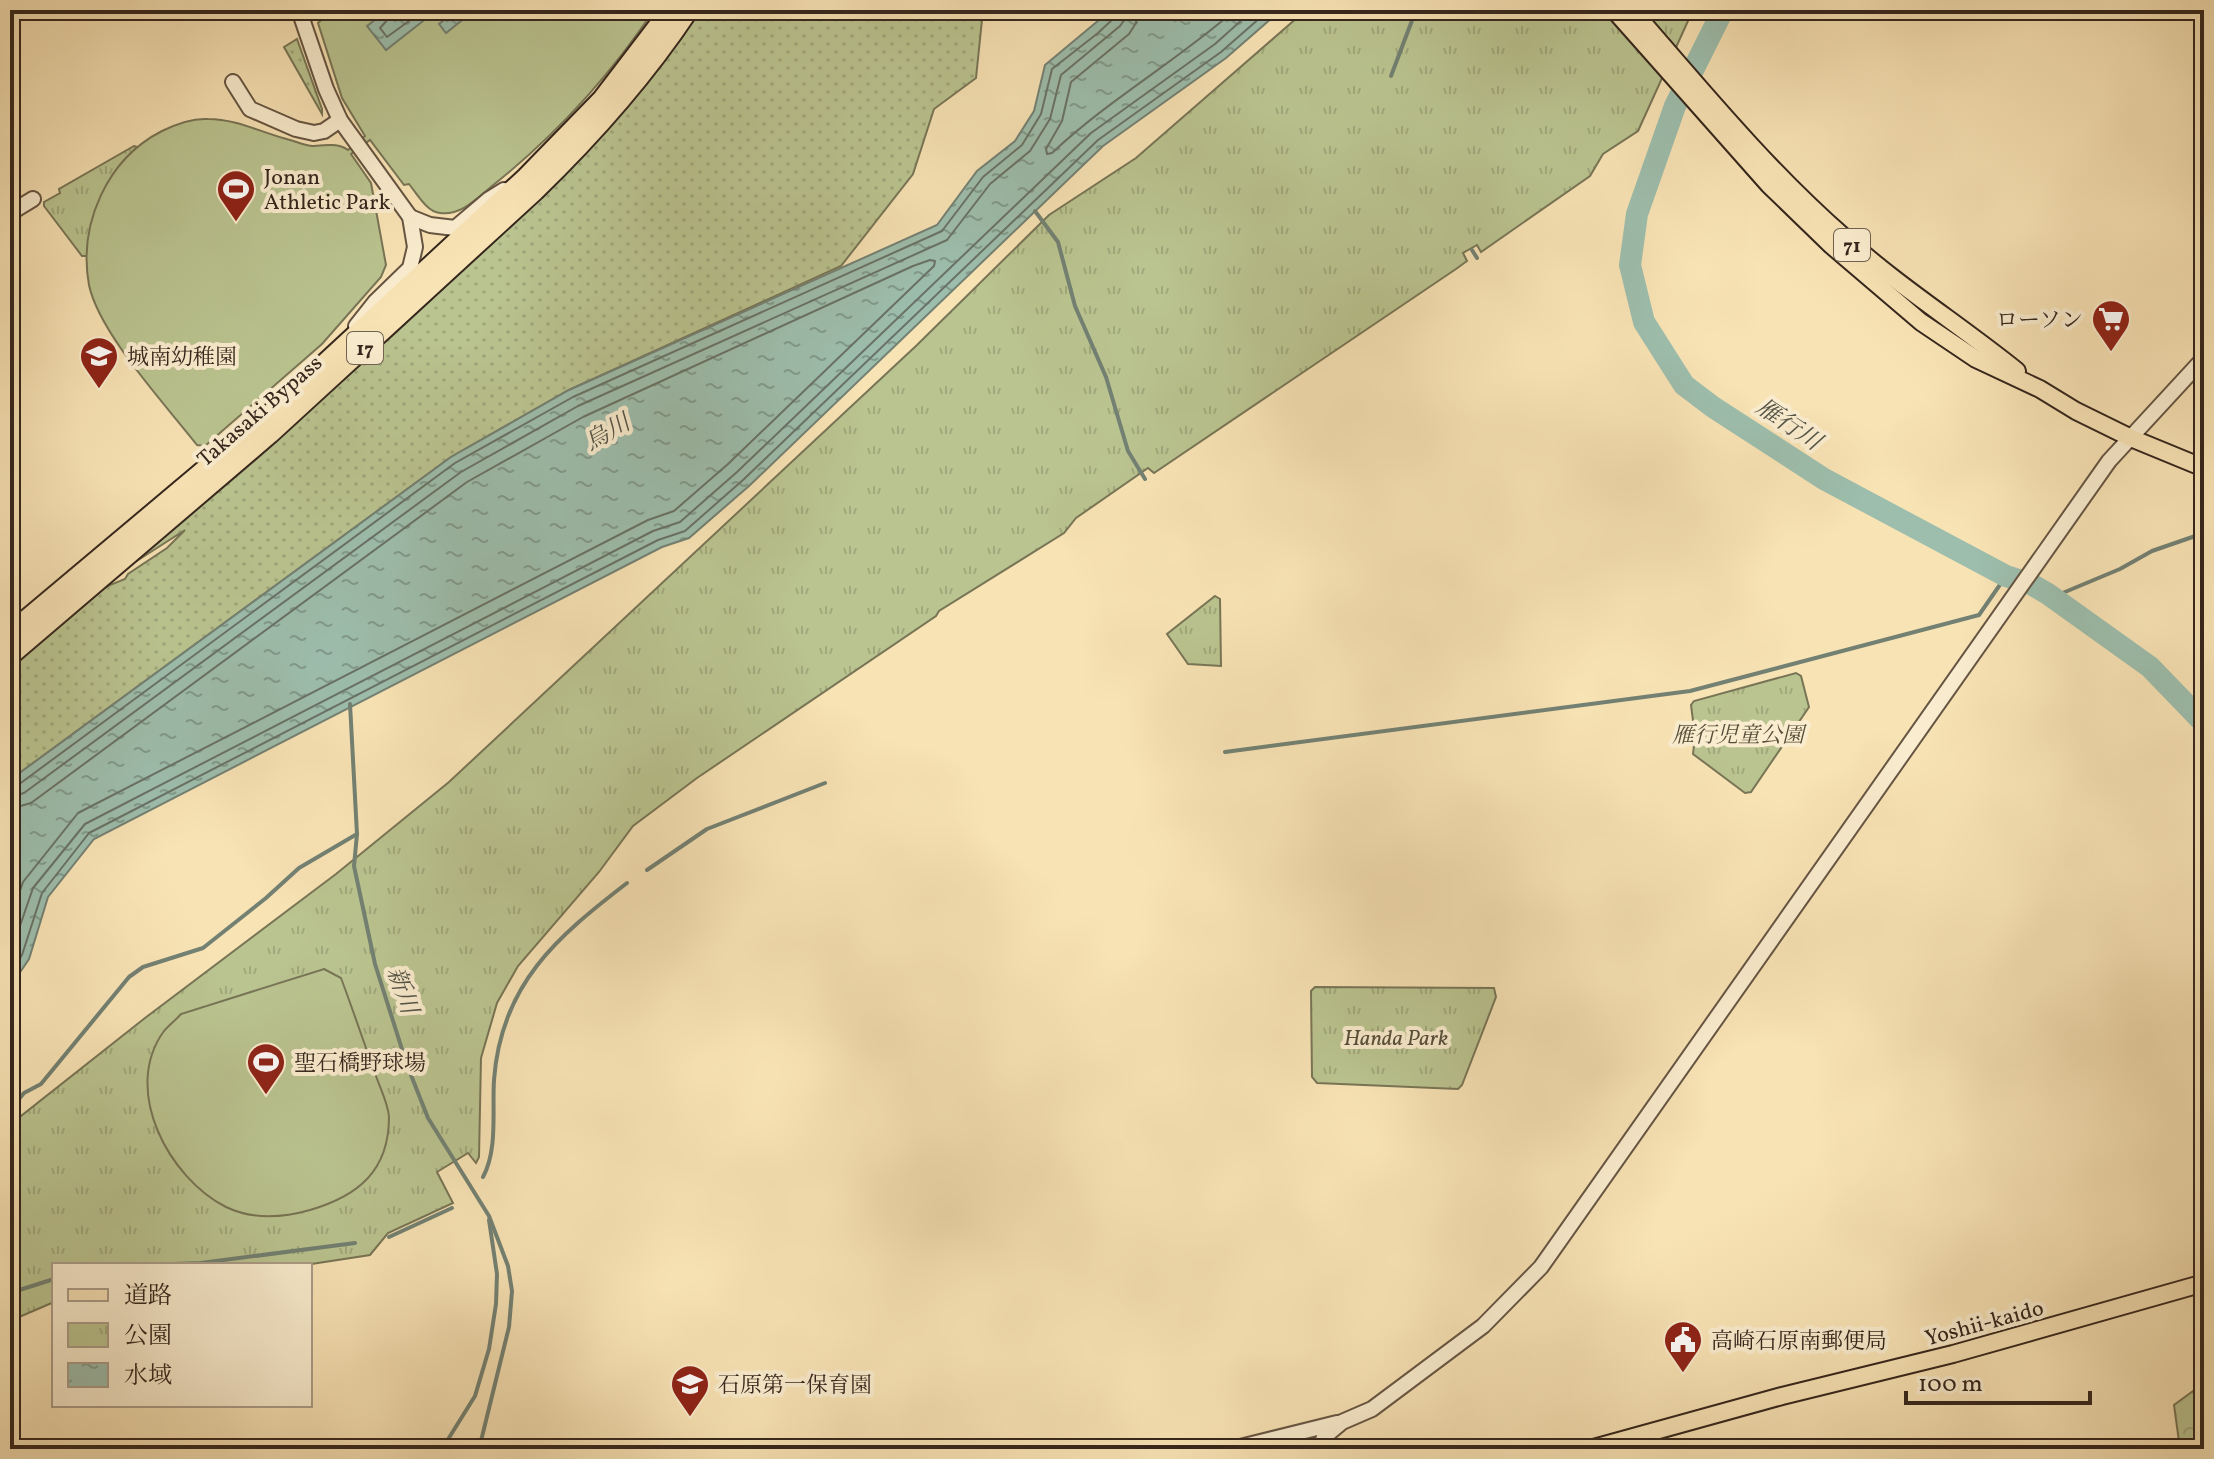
<svg xmlns="http://www.w3.org/2000/svg" width="2214" height="1459" font-family="Vollkorn,'Noto Serif JP',serif">
	<defs>
		<pattern id="grass-dots" width="8" height="8" patternUnits="userSpaceOnUse" patternTransform="scale(2)"><rect width="8" height="8" fill="#bac490"/><path d="M2 2h.1M6 6h.1" fill="none" stroke="#a0a87c" stroke-width="1.8" stroke-linecap="round"/></pattern>
		<pattern id="forest-crowns" width="20" height="18" patternUnits="userSpaceOnUse" patternTransform="scale(2)"><rect width="20" height="18" fill="#bac490"/><path d="M2 6a3 3 0 1 1 6 0M12 15a3 3 0 1 1 6 0" fill="none" stroke="#a0a87c"/></pattern>
		<pattern id="park-tufts" width="24" height="20" patternUnits="userSpaceOnUse" patternTransform="scale(2)"><rect width="24" height="20" fill="#bac490"/><path d="M3 7l-1-3M5 7V3M7 7l1-3M15 17l-1-3M17 17v-4M19 17l1-3" fill="none" stroke="#a0a87c"/></pattern>
		<pattern id="water-ripples" width="26" height="14" patternUnits="userSpaceOnUse" patternTransform="scale(2)"><rect width="26" height="14" fill="#9dbead"/><path d="M2 4q2-2 4 0t4 0M15 11q2-2 4 0t4 0" fill="none" stroke="#819a8c"/></pattern>
	</defs>
	<rect width="100%" height="100%" fill="#f8e3b5"/>
	<filter id="stains"><feTurbulence type="fractalNoise" baseFrequency=".0025" numOctaves="4"/><feColorMatrix values="0 0 0 0 .2 0 0 0 0 .09 0 0 0 0 .02 0 0 0 .5 -.17"/></filter>
	<radialGradient id="worn" r=".72"><stop offset=".6" stop-color="#630" stop-opacity="0"/><stop offset="1" stop-color="#630" stop-opacity=".3"/></radialGradient>
	<g fill="url(#grass-dots)" stroke="#787556" stroke-width="2">
		<path d="M698,10H983L976,78L934,109L913,174L841,266L569,390L451,457L10,780V661L100,589L125,579L128,574L167,548L185,530L132,564C275,440 421,317 553,180C605,126 657,74 698,10Z"/>
		<path d="M297,39L322,109V114L284,47Z"/>
	</g>
	<path fill="url(#forest-crowns)" stroke="#787556" stroke-width="2" d="M2204,1383V1449H2180L2174,1405Z"/>
	<g fill="url(#park-tufts)" stroke="#787556" stroke-width="2">
		<path d="M1306,10H1693L1638,131L1603,154L1590,176L1481,252L1477,245L1463,253L1467,261L1456,269L1154,473L1148,468L1076,518L1064,533L939,611L936,616L697,778L633,826L599,872L518,966L497,1003L481,1058L479,1157L476,1163L468,1153L437,1172L453,1203L388,1233L370,1255L305,1265H54V1302L10,1321V1133L16,1120L145,1018L336,874L449,782L917,345L1049,215L1136,158Z"/>
		<path d="M134,146L137,147C107,178 89,211 87,256H82L44,206V202L60,193L59,189Z"/>
		<path d="M1215,596L1220,599L1221,666L1188,664L1167,634Z"/>
		<path d="M1796,673L1801,676L1809,707L1751,792L1745,793L1693,754L1695,736L1691,705L1694,701Z"/>
		<path d="M1315,987L1494,988L1496,997L1462,1085L1458,1089L1317,1083L1312,1077L1311,991Z"/>
	</g>
	<g fill="#bac490" stroke="#787556" stroke-width="2">
		<path d="M332,10H654C609,77 555,136 492,186C477,198 461,216 440,213C427,212 417,194 409,184L404,185L370,140L351,154L371,183L386,265L381,277L322,344L205,446L197,445C165,404 99,333 89,285C78,224 107,159 162,131C176,124 192,118 208,119C237,119 262,133 290,140C297,142 306,146 313,146C325,145 338,143 348,150L365,136L342,98L318,23Z"/>
		<path d="M324,969L341,978C353,1010 364,1043 376,1076C380,1088 388,1103 389,1117C389,1171 358,1196 310,1210C282,1218 253,1220 226,1207C169,1178 121,1090 164,1031C169,1025 176,1020 181,1014Z"/>
	</g>
	<g fill="url(#water-ripples)" stroke="#738173" stroke-width="2">
		<path d="M388,10H437L386,50L367,26Z"/>
		<path d="M457,10H466V17L446,33L439,24Z"/>
		<path d="M1111,10H1281L1226,58L1103,146L749,486L689,538L662,547L94,839L48,897L29,959L10,987V780L451,457L569,390L937,225L977,171L1015,141L1034,111L1045,65Z"/>
	</g>
	<g fill="none" stroke-linecap="round" stroke-linejoin="round">
		<g stroke="#697265" stroke-width="2">
			<path d="M392,10L390,17L380,28L387,37L424,10"/>
			<path d="M1138,10L1136,23L1129,34L1071,82L1062,121L1046,149L1047,154L1052,153C1108,100 1177,61 1235,10"/>
			<path d="M10,787L18,785L455,463L573,397L942,231L983,177L1022,145L1041,114L1052,69L1098,33L1114,18L1116,10"/>
			<path d="M10,797L24,793L461,472L578,406L947,240L990,184L1030,151L1050,119L1061,75L1120,26L1125,19L1126,10"/>
			<path d="M10,809L31,803L467,482L583,417L913,266L930,260L935,261L934,266L728,464L674,511L648,520L78,813L23,882L10,920"/>
			<path d="M10,955L33,888L85,824L653,531L680,522L737,472L1091,133L1215,44L1253,10"/>
			<path d="M10,973L22,955L42,893L89,833L658,540L685,531L743,480L1098,140L1221,52L1269,10"/>
		</g>
		<g stroke="#738173" stroke-width="4">
			<path d="M1391,76L1416,10"/>
			<path d="M1035,211L1058,242L1075,306L1106,377L1128,451L1145,479"/>
			<path d="M1472,250L1477,258"/>
			<path d="M2053,597L2120,569L2152,551L2204,533"/>
			<path d="M350,704L357,834L354,866L375,964L407,1065L428,1118L489,1216L508,1266L512,1291L509,1327L479,1449"/>
			<path d="M1225,752L1690,691L1979,615L2006,576"/>
			<path d="M647,870L707,829L825,783"/>
			<path d="M10,1110L24,1093L41,1084L129,977L143,967L203,948L266,898L299,868L357,834"/>
			<path d="M483,1177C498,1149 492,1111 494,1080C501,984 557,937 627,883"/>
			<path d="M389,1237L452,1208"/>
			<path d="M145,1265L201,1263L355,1243"/>
			<path d="M10,1293L54,1279"/>
			<path d="M442,1449L475,1396L489,1349L496,1304L497,1274L489,1220"/>
		</g>
		<path stroke="#9dbead" stroke-width="22" d="M1723,10L1675,106L1637,214L1630,265L1644,322L1684,385L1713,407L1824,479L2006,576L2031,584L2048,594L2150,667L2204,723"/>
		<defs>
			<g id="tertiary">
				<path d="M299,10L326,89L340,120L410,217L415,247L410,268L375,302L356,326"/>
				<path d="M233,82L250,109L296,129L314,133L324,131L340,120"/>
				<path d="M10,213L33,199"/>
				<path d="M410,217L430,225L455,228L488,200L504,190"/>
				<path d="M1232,1449L1337,1423"/>
				<path d="M1320,1449L1324,1437L1342,1422L1372,1409L1483,1326L1541,1267L2109,461L2204,358"/>
			</g>
			<g id="primary">
				<path d="M1614,10L1769,185L1832,246L1921,322L1976,359L2040,389L2076,411L2131,438L2204,468"/>
				<path d="M1632,10C1700,88 1766,169 1844,237C1898,286 1960,325 2017,371"/>
				<path d="M1590,1449L1782,1396L1953,1354L2204,1283"/>
			</g>
			<g id="trunk">
				<path d="M10,633L261,422L526,177L602,99L670,10"/>
				<path d="M10,656L270,434L535,191C592,136 645,76 689,10"/>
			</g>
		</defs>
		<use href="#tertiary" stroke="#665543" stroke-width="18"/>
		<use href="#primary" stroke="#35261d" stroke-width="20"/>
		<use href="#trunk" stroke="#35261d" stroke-width="22"/>
		<use href="#tertiary" stroke="#faedcf" stroke-width="14"/>
		<use href="#primary" stroke="#f8e3b5" stroke-width="16"/>
		<use href="#trunk" stroke="#f8e3b5" stroke-width="18"/>
	</g>
	<defs>
		<symbol id="stadium-pin" viewBox="-11 -11 22 30"><path d="M0 17L-7.5 6A9.5 9.5 0 1 1 7.5 6Z" fill="#8f2418" stroke="#faedcf"/><path d="M0-5a6.5 5 0 1 0 0 10a6.5 5 0 1 0 0-10ZM-3.5-1.8h7v3.6h-7Z" fill="#fff"/></symbol>
		<symbol id="supermarket-pin" viewBox="-11 -11 22 30"><path d="M0 17L-7.5 6A9.5 9.5 0 1 1 7.5 6Z" fill="#8f2418" stroke="#faedcf"/><path d="M-6-5.5h2.5l.6 2H6L4.5 2H-2.5L-4.4-4H-6ZM-1.5 3.2a1.3 1.3 0 1 0 .1 0ZM3 3.2a1.3 1.3 0 1 0 .1 0Z" fill="#fff"/></symbol>
		<symbol id="school-pin" viewBox="-11 -11 22 30"><path d="M0 17L-7.5 6A9.5 9.5 0 1 1 7.5 6Z" fill="#8f2418" stroke="#faedcf"/><path d="M0-5L7-2L0 1L-7-2ZM-4 1L0 2.5L4 1V4Q0 6-4 4Z" fill="#fff"/></symbol>
		<symbol id="civic-pin" viewBox="-11 -11 22 30"><path d="M0 17L-7.5 6A9.5 9.5 0 1 1 7.5 6Z" fill="#8f2418" stroke="#faedcf"/><path d="M-.6-6.5H3V-4.5H.6V-3L4-1V1h2V6H-6V1h2V-1L-.6-3ZM-1.2 2.5V6h2.4V2.5Z" fill="#fff"/></symbol>
	</defs>
	<g fill-rule="evenodd">
		<use href="#stadium-pin" x="214" y="167" width="44" height="60"/>
		<use href="#supermarket-pin" x="2089" y="297" width="44" height="60"/>
		<use href="#school-pin" x="77" y="334" width="44" height="60"/>
		<use href="#stadium-pin" x="244" y="1040" width="44" height="60"/>
		<use href="#civic-pin" x="1661" y="1318" width="44" height="60"/>
		<use href="#school-pin" x="668" y="1362" width="44" height="60"/>
	</g>
	<g text-anchor="middle" stroke-width="8" stroke-linejoin="round" paint-order="stroke">
		<g fill="#faedcf" stroke="#706252" stroke-width="2">
			<rect x="1834" y="229" width="36" height="32" rx="6"/>
			<rect x="347" y="332" width="36" height="32" rx="6"/>
		</g>
		<g font-size="20" font-weight="bold" fill="#35261d">
			<text x="1852" y="252">71</text>
			<text x="365" y="355">17</text>
		</g>
		<g font-size="22" fill="#35261d" stroke="#faedcf" text-anchor="start">
			<text x="264" y="184">Jonan<tspan x="264" dy="25">Athletic Park</tspan></text>
			<text x="2083" y="327" text-anchor="end">ローソン</text>
			<text x="127" y="364">城南幼稚園</text>
			<text x="294" y="1070">聖石橋野球場</text>
			<text x="1711" y="1348">高崎石原南郵便局</text>
			<text x="718" y="1392">石原第一保育園</text>
		</g>
		<g font-size="22" fill="#35261d" stroke="#faedcf">
			<text transform="translate(259 410) rotate(-41)" y="8">Takasaki Bypass</text>
			<text transform="translate(1984 1322) rotate(-15)" y="8">Yoshii-kaido</text>
		</g>
		<g font-size="22" font-style="italic" fill="#564e3a" stroke="#faedcf">
			<text x="1738" y="742">雁行児童公園</text>
			<text x="1396" y="1045">Handa Park</text>
		</g>
		<g font-size="24" font-style="italic" fill="#545448" stroke="#faedcf">
			<text transform="translate(1789 424) rotate(34)" y="8">雁行川</text>
			<text transform="translate(607 432) rotate(-30)" y="8">烏川</text>
			<text transform="translate(403 990) rotate(71)" y="8">新川</text>
		</g>
	</g>
	<rect width="2214" height="1459" fill="none" stroke="#f8e3b5" stroke-width="40"/>
	<rect x="12" y="12" width="2190" height="1435" fill="none" stroke="#35261d" stroke-width="4"/>
	<rect x="20" y="20" width="2174" height="1419" fill="none" stroke="#35261d" stroke-width="2"/>
	<rect x="52" y="1263" width="260" height="144" fill="#faedcf" stroke="#ab9d88" stroke-width="2"/>
	<rect x="68" y="1289" width="40" height="12" fill="#f8e3b5" stroke="#ab9d88" stroke-width="2"/>
	<text x="124" y="1303" font-size="24" fill="#35261d">道路</text>
	<rect x="68" y="1323" width="40" height="24" fill="url(#park-tufts)" stroke="#ab9d88" stroke-width="2"/>
	<text x="124" y="1343" font-size="24" fill="#35261d">公園</text>
	<rect x="68" y="1363" width="40" height="24" fill="url(#water-ripples)" stroke="#ab9d88" stroke-width="2"/>
	<text x="124" y="1383" font-size="24" fill="#35261d">水域</text>
	<path d="M1906 1391v12h184v-12" fill="none" stroke="#35261d" stroke-width="4"/>
	<text x="1918" y="1391" font-size="24" fill="#35261d" stroke="#faedcf" stroke-width="6" paint-order="stroke">100 m</text>
	<rect width="100%" height="100%" filter="url(#stains)"/>
	<rect width="100%" height="100%" fill="url(#worn)"/>
</svg>
